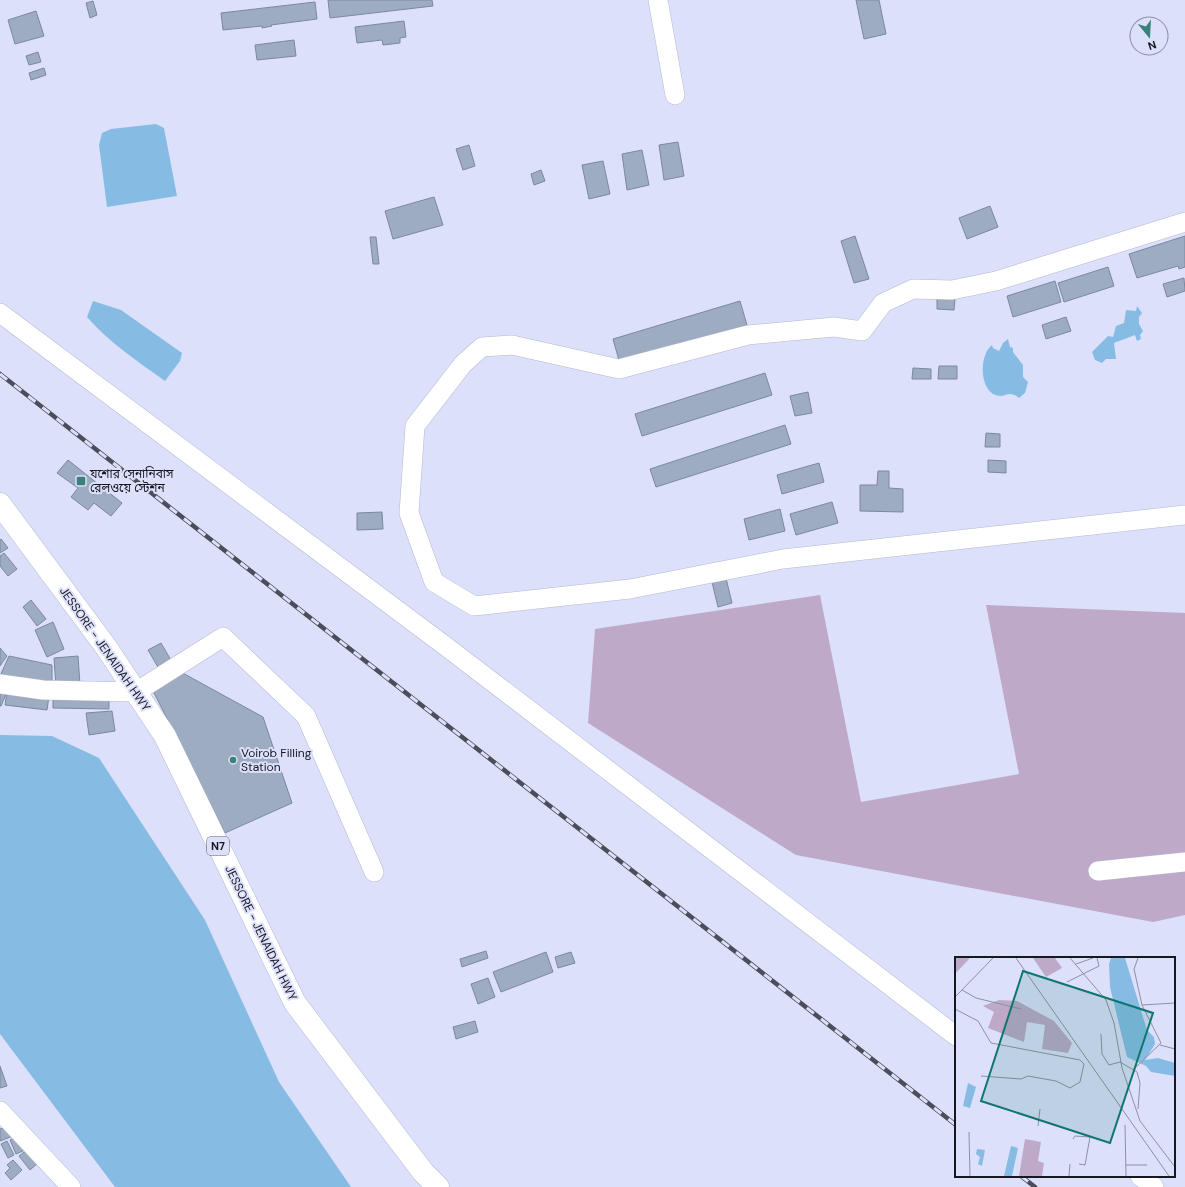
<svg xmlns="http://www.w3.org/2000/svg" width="1185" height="1187" font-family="'DM Sans','Noto Sans Bengali',sans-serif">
	<rect width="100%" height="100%" fill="#dce0fa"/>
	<path fill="#bea9c8" d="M820,595L861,802L1019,774L986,605L1185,613V915L1153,922L796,855L588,723L595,629Z"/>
	<g fill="#86bce4">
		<path d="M156,124L164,128L177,196L107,207L99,145L102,133L111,129Z"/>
		<path d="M93,301L121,310L182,353L180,361L165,381C137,361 110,343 87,317Z"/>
		<path d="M1137,306L1142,313L1139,317V324L1143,331L1140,335L1141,339L1137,341L1135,335L1114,343L1116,359H1106L1102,363L1095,360L1092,352L1108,336L1113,337L1116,326L1124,323L1126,310L1136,311Z"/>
		<path d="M1008,339L1010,347L1013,348V352L1023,365V377L1028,382L1025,393L1019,398C1013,393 1009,393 1002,396C999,396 995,395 993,394C979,385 980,354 992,345L993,348L999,351L1003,343Z"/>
		<path d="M0,735L52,736L99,758L205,920L279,1082L351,1187H115L0,1034Z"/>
	</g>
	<g fill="#9eacc2" stroke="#7b889d">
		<path d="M328,0H432L433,6L330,18Z"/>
		<path d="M856,0H879L886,34L864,39Z"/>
		<path d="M93,1L97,15L90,18L86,3Z"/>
		<path d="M315,2L317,19L271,25L272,26L262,28V26L223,30L221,13Z"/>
		<path d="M36,11L44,36L15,44L8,20Z"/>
		<path d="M404,21L406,37L400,38V43L383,45L382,40L357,43L355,27Z"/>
		<path d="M294,40L296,56L257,60L255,45Z"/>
		<path d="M38,52L41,62L29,65L26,56Z"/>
		<path d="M44,68L46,75L31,80L29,73Z"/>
		<path d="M678,142L684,176L664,180L659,145Z"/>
		<path d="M469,145L475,166L463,170L456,149Z"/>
		<path d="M642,150L649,185L627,190L622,154Z"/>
		<path d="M603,161L610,194L589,199L582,165Z"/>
		<path d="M541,170L545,181L534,185L531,174Z"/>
		<path d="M434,197L443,225L393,239L385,211Z"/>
		<path d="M990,206L998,227L967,239L959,218Z"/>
		<path d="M855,236L869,279L854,283L841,241Z"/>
		<path d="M1185,236V267L1179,269L1178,266L1137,278L1129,254Z"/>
		<path d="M370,237H376L379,264H373Z"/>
		<path d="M1108,267L1114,286L1064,302L1058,283Z"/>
		<path d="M1184,278L1185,291L1167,297L1163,284Z"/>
		<path d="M1055,281L1061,302L1013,317L1007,296Z"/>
		<path d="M937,298L955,299L954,310L937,309Z"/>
		<path d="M740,301L747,325L620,364L613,339Z"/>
		<path d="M1066,317L1071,331L1046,339L1042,325Z"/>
		<path d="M939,366H957V379H938Z"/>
		<path d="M913,368L931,369V379H912Z"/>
		<path d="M765,373L772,395L642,436L635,414Z"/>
		<path d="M808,392L812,413L795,416L790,396Z"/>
		<path d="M785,425L791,444L656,487L650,469Z"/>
		<path d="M986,433L1000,434V447H985Z"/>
		<path d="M68,460L122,503L111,516L94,503L88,510L71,497L78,488L57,473Z"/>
		<path d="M988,460L1006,461V473L988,472Z"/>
		<path d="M819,463L824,482L782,494L777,475Z"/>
		<path d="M878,471H889V488L903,489V512L860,511V485H877Z"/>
		<path d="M832,502L838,523L796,535L790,514Z"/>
		<path d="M780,509L785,531L749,540L744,519Z"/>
		<path d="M382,512L383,529L357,530V513Z"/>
		<path d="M1,539L8,548L0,553V540Z"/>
		<path d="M4,553L17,569L8,576L0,566V556Z"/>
		<path d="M725,574L732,603L718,607L711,578Z"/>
		<path d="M31,600L46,619L37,626L23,607Z"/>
		<path d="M53,622L64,649L47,657L35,630Z"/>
		<path d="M161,643L175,667L162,674L148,650Z"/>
		<path d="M0,648L7,656L0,666Z"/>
		<path d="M9,656L52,665V687L0,676Z"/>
		<path d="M78,656L80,685L56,687L54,658Z"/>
		<path d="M179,671L263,717L292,803L225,833L151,687Z"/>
		<path d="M0,689L7,692L1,706H0Z"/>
		<path d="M7,691L49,696L47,710L5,705Z"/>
		<path d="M53,693L109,694V709L53,708Z"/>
		<path d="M112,711L115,731L89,735L86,713Z"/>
		<path d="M486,951L488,958L462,967L460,959Z"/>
		<path d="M546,952L553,972L501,992L493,972Z"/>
		<path d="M571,952L575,963L558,968L555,957Z"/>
		<path d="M488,978L495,997L478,1004L471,984Z"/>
		<path d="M475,1021L478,1032L456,1039L453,1027Z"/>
		<path d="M0,1066L7,1086L0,1088Z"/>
		<path d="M9,1126L13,1136L0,1141V1129Z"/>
		<path d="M18,1136L25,1150L16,1154L10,1140Z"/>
		<path d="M7,1141L14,1155L8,1158L1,1144Z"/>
		<path d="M28,1149L39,1162L30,1170L19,1156Z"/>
		<path d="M13,1160L22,1170L11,1180L5,1173L10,1168L7,1165Z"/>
	</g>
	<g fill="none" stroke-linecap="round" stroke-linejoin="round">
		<defs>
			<g id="minor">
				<path d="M658,0L675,95"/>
				<path d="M1185,222L996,281L952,290L913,289L883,303L862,331L834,327L748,335L619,369L512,345L482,347L463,364L415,426L409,513L434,582L474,606L630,589L783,559L1185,515"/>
				<path d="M0,313L448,648L956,1036"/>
				<path d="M0,684L43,690L136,692L223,637L306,716L374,872"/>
				<path d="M1098,871L1185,862"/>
				<path d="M0,1111L71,1187"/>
				<path d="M1140,1176L1154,1187"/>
			</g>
			<path id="highway" d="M0,504L106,647L165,736L295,1003L423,1172L438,1187"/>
		</defs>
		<use href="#minor" stroke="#b3b8d0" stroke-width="20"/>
		<use href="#highway" stroke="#b3b8d0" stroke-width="23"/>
		<use href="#minor" stroke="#fff" stroke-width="19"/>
		<use href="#highway" stroke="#fff" stroke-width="22"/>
		<defs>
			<g id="rail">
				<path d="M0,374L956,1125"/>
				<path d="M1021,1176L1035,1187"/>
			</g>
		</defs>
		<use href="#rail" stroke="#4b4d5a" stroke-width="4.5"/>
		<use href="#rail" stroke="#dce0fa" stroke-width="3" stroke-dasharray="9" stroke-linecap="butt"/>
	</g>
	<g fill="#3a817a" stroke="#dce0fa" stroke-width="1.5">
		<rect x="76" y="476" width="10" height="10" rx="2"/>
		<circle cx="233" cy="760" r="4"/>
	</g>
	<g text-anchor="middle" stroke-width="4" stroke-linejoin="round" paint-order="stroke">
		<rect fill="#dce0fa" stroke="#515361" stroke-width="1" x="207" y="837" width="22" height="18" rx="3"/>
		<g font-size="11" font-weight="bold" fill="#161720">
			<text x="218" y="850">N7</text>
		</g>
		<g font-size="12" fill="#161720" stroke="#dce0fa" text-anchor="start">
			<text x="90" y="478">যশোর সেনানিবাস<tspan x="90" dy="14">রেলওয়ে স্টেশন</tspan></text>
			<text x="241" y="757">Voirob Filling<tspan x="241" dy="14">Station</tspan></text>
		</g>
		<g font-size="12" fill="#161720" stroke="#dce0fa">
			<text transform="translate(105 649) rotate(55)" y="4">JESSORE - JENAIDAH HWY</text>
			<text transform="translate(261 933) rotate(64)" y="4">JESSORE - JENAIDAH HWY</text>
		</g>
	</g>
	<g transform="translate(955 957)">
		<rect width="220" height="220" fill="#dce0fa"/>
		<path d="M0,1H15L0,17ZM78,1H100L107,11L91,20ZM44,43L62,44L99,64L117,86L113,96L87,92L90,68L72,65L69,85L33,71L39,55L28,49ZM70,182L86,185L83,204L89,206L87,219H64Z" fill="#bea9c8"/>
		<path d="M156,1H170L192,73L199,80L200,87L190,103L203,101L220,106V119L196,115L191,109L172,100L155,30L154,7ZM13,126L21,130L15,151L8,149ZM56,189L63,191L57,219H49ZM22,192L30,193L27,209L23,207L25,200L21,197Z" fill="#86bce4"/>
		<path fill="none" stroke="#8d90a3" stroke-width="1" d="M61,1L214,219M115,1L151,43L159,66L167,111L185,164L220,210M121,7L138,1M112,25L144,9L142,1M7,33L21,41L66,52M0,40L38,1M187,48L220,46M0,52L23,64L36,86L125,103L129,107L125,125L115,131L101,124L73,119L66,122L26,119M146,77L147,97L154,108L165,105L182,115L185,126L183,152M205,88L220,92M180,111L206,86L187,48L179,12L183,1M170,168L171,219M83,169L85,152M14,175L15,219M118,182L120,179L135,180L130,208L124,207M171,208H192M114,219L115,207"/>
		<path fill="#0f766e" fill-opacity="0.15" stroke="#0f766e" stroke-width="2" d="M68,14L198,56L155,186L26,144Z"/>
		<rect width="220" height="220" fill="none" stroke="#161720" stroke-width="2"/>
	</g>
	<g transform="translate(1149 36) rotate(162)"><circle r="19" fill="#dce0fa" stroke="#8d90a3"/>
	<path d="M0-3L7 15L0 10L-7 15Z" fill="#3a817a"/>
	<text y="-6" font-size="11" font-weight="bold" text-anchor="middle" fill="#161720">N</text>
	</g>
</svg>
